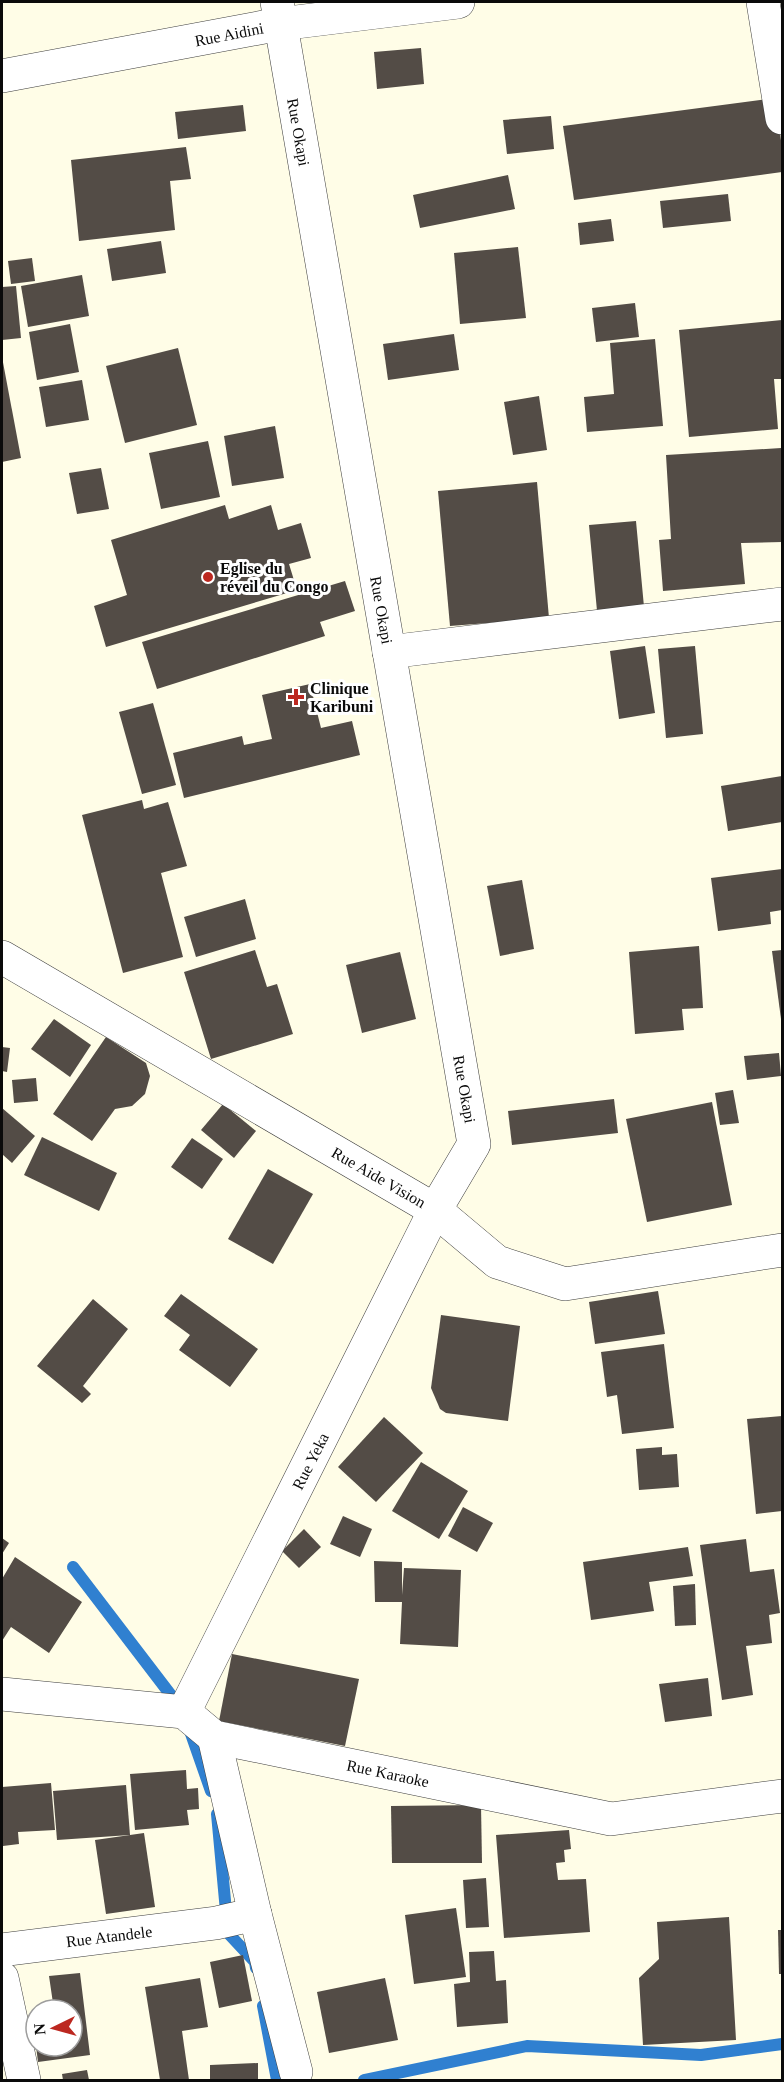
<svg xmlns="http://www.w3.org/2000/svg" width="784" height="2082" font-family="Georgia,serif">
	<rect width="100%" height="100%" fill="#fffde7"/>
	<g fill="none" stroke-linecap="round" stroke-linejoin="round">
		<g stroke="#3080d0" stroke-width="12">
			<path d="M73,1567L180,1707"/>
			<path d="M189,1728L211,1791"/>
			<path d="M217,1814L228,1933L255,1962L256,1968"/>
			<path d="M263,2006L277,2080"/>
			<path d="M364,2080L527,2046L701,2055L782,2044"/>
		</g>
	</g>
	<g fill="#534c46">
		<path d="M421,48L424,84L377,89L374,52Z"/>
		<path d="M776,98L782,149V172L574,200L563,126Z"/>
		<path d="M243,105L246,131L178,139L175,112Z"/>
		<path d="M551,116L554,149L507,154L503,120Z"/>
		<path d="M186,147L191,179L170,181L175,230L79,241L71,160Z"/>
		<path d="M508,175L515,209L420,228L413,195Z"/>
		<path d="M728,194L731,221L663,228L660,201Z"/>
		<path d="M611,219L614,241L580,245L578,223Z"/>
		<path d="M161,241L166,273L112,281L107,249Z"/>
		<path d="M518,247L526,318L460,324L454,253Z"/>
		<path d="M32,258L35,281L11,284L8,261Z"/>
		<path d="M82,275L89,316L28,327L21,286Z"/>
		<path d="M16,286L21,338L2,340V287Z"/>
		<path d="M635,303L639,337L596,342L592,308Z"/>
		<path d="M782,320V379H774L778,429L689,437L679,330Z"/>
		<path d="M70,324L79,372L37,380L29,332Z"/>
		<path d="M454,334L459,370L388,380L383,344Z"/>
		<path d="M655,339L663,426L587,432L584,397L614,394L610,343Z"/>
		<path d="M178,348L197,425L125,443L106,366Z"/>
		<path d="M2,357L21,458L2,462Z"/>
		<path d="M82,380L89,420L46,427L39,387Z"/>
		<path d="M539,396L547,450L513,455L504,402Z"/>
		<path d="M275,426L284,478L232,486L224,436Z"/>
		<path d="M208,441L220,497L161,509L149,453Z"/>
		<path d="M781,448L782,542L741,543L745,584L663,591L659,540L671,539L666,455Z"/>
		<path d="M101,468L109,509L77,514L69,473Z"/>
		<path d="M537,482L549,618L450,626L438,491Z"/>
		<path d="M225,505L229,519L271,505L278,530L301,523L311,558L289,564L297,590L106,647L94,606L127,595L111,540Z"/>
		<path d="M636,521L644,607L597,611L589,525Z"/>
		<path d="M345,581L355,611L320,622L325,636L157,689L142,642Z"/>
		<path d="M645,646L655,713L619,719L610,651Z"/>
		<path d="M695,646L703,734L666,738L658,649Z"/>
		<path d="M310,684L321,728L352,721L360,755L184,798L173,753L242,736L244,745L272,739L262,695Z"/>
		<path d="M153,703L176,785L142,794L119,712Z"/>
		<path d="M782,776V822L728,831L721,786Z"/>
		<path d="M142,800L144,809L168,802L187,866L161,873L183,957L123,973L82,815Z"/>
		<path d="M782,869V910L770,912L771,924L718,931L711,878Z"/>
		<path d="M522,880L534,949L500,956L487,886Z"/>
		<path d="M245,899L256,939L196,957L184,917Z"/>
		<path d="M699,946L703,1008L682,1009L684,1030L635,1034L629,952Z"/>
		<path d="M255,950L267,987L277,984L293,1034L211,1059L184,972Z"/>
		<path d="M782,950V1019H781L772,951Z"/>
		<path d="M400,952L416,1019L362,1033L346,965Z"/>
		<path d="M54,1019L91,1045L70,1077L31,1049Z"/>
		<path d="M106,1037L146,1063L150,1076L145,1094L132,1106L115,1109L92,1141L53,1114Z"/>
		<path d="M2,1047L10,1048L7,1072L2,1071Z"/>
		<path d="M779,1053L781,1076L747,1080L744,1056Z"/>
		<path d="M36,1078L38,1101L14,1103L12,1080Z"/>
		<path d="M733,1090L739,1123L720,1125L715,1093Z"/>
		<path d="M614,1099L618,1133L512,1145L508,1111Z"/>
		<path d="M712,1102L732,1205L647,1222L626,1119Z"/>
		<path d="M223,1104L256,1131L234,1158L201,1130Z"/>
		<path d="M2,1108L35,1136L12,1163L2,1154Z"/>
		<path d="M42,1137L117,1173L99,1211L24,1175Z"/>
		<path d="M192,1138L223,1159L202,1189L171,1167Z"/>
		<path d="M268,1169L313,1194L273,1264L228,1239Z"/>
		<path d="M658,1291L665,1334L595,1344L589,1302Z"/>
		<path d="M181,1294L258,1349L230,1387L179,1350L190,1335L164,1316Z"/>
		<path d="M93,1299L128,1329L83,1386L91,1394L82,1403L37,1366Z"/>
		<path d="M441,1315L520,1326L508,1421L446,1413L440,1409L431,1388Z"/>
		<path d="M664,1344L674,1428L622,1434L617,1395L607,1397L601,1352Z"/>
		<path d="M782,1416V1511L756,1514L747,1419Z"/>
		<path d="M384,1417L423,1453L376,1502L338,1467Z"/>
		<path d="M662,1447V1455L677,1454L679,1487L639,1490L636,1449Z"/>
		<path d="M421,1462L468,1491L439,1539L392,1511Z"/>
		<path d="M463,1507L493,1523L477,1552L448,1536Z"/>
		<path d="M343,1516L372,1529L360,1557L330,1544Z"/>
		<path d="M304,1529L321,1547L299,1568L282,1551Z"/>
		<path d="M2,1538L9,1543L2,1554Z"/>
		<path d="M746,1539L750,1572L774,1569L780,1613L769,1615L772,1643L746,1646L753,1695L722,1700L700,1545Z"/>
		<path d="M688,1547L693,1576L649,1582L654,1611L591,1620L583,1562Z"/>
		<path d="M15,1557L82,1602L49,1653L11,1627L2,1641V1579Z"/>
		<path d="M374,1561L402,1562V1595L404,1568L461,1570L458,1647L400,1644L402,1602H375Z"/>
		<path d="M695,1584L696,1625L675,1626L673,1586Z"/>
		<path d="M232,1654L359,1679L345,1746L219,1721Z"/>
		<path d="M708,1678L712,1716L665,1722L659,1684Z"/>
		<path d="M186,1770L187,1789L198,1788L199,1809L187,1810L189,1825L135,1830L130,1774Z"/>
		<path d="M51,1783L55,1830L18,1832L19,1844L3,1846L2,1787Z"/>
		<path d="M126,1785L130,1835L57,1840L53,1791Z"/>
		<path d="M481,1805L482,1863H392L391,1806Z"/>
		<path d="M569,1830L571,1849L564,1850L565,1862L556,1863L558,1880L586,1879L590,1932L504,1938L496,1835Z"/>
		<path d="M144,1833L155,1907L106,1914L95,1840Z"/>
		<path d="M486,1878L489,1927L466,1928L463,1880Z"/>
		<path d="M456,1908L466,1977L414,1984L405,1915Z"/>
		<path d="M729,1917L736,2040L643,2045L639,1978L659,1959L657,1922Z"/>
		<path d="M778,1930H782V1974H779Z"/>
		<path d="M494,1951L496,1981L506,1980L508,2023L457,2027L454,1984L470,1982L469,1952Z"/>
		<path d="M243,1955L252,2001L219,2008L210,1962Z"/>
		<path d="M80,1973L90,2055L38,2062L36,2046H72V2010H54L49,1976Z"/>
		<path d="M200,1978L208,2027L182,2031L189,2080H160L145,1987Z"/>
		<path d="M385,1978L398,2040L329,2053L317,1992Z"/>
		<path d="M36,2016V2033H35L33,2017Z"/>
		<path d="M258,2063V2080H210V2065Z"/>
		<path d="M87,2070L89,2080H63L62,2074Z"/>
	</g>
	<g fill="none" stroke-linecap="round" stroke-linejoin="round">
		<defs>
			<g id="street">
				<path d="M763,2L782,118"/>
				<path d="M2,76L280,24L458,2"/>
				<path d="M389,652L782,604"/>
				<path d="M2,957L435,1210L497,1262L565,1284L782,1250"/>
				<path d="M2,1694L184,1712L214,1737L611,1819L782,1796"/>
				<path d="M184,1712L435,1210L474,1144L277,2"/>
				<path d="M214,1737L255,1914L296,2072"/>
				<path d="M2,1950L216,1923L255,1914"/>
				<path d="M2,1978L24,2080"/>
			</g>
		</defs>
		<use href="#street" stroke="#3d3d3d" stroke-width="34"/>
		<use href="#street" stroke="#fff" stroke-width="33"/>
	</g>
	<g fill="#bc2820" stroke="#fff" stroke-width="2">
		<circle cx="208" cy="577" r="6"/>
		<path d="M293 688h6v6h6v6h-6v6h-6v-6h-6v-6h6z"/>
	</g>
	<g text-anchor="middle" stroke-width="6" stroke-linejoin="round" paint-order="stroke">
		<g font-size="16" fill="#0a0a0a" stroke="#fff">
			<text transform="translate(229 34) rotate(-11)" y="6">Rue Aidini</text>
			<text transform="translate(299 132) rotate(80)" y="6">Rue Okapi</text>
			<text transform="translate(382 610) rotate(80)" y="6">Rue Okapi</text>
			<text transform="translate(465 1089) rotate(80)" y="6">Rue Okapi</text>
			<text transform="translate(379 1177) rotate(30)" y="6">Rue Aide Vision</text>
			<text transform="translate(310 1461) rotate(-63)" y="6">Rue Yeka</text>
			<text transform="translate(388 1773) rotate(12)" y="6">Rue Karaoke</text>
			<text transform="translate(109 1936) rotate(-7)" y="6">Rue Atandele</text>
		</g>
		<g font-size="16" font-weight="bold" fill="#0a0a0a" stroke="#fff" text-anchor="start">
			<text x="220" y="574">Eglise du<tspan x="220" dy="18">réveil du Congo</tspan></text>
			<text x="310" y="694">Clinique<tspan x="310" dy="18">Karibuni</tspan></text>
		</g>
	</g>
	<rect width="784" height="2082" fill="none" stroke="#0a0a0a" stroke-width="6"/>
	<g transform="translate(54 2028) rotate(265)"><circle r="28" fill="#ffffff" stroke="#9d9d9d" stroke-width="1.5"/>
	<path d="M0-4.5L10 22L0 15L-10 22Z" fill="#bc2820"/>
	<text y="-9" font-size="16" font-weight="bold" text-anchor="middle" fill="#0a0a0a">N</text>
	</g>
</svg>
